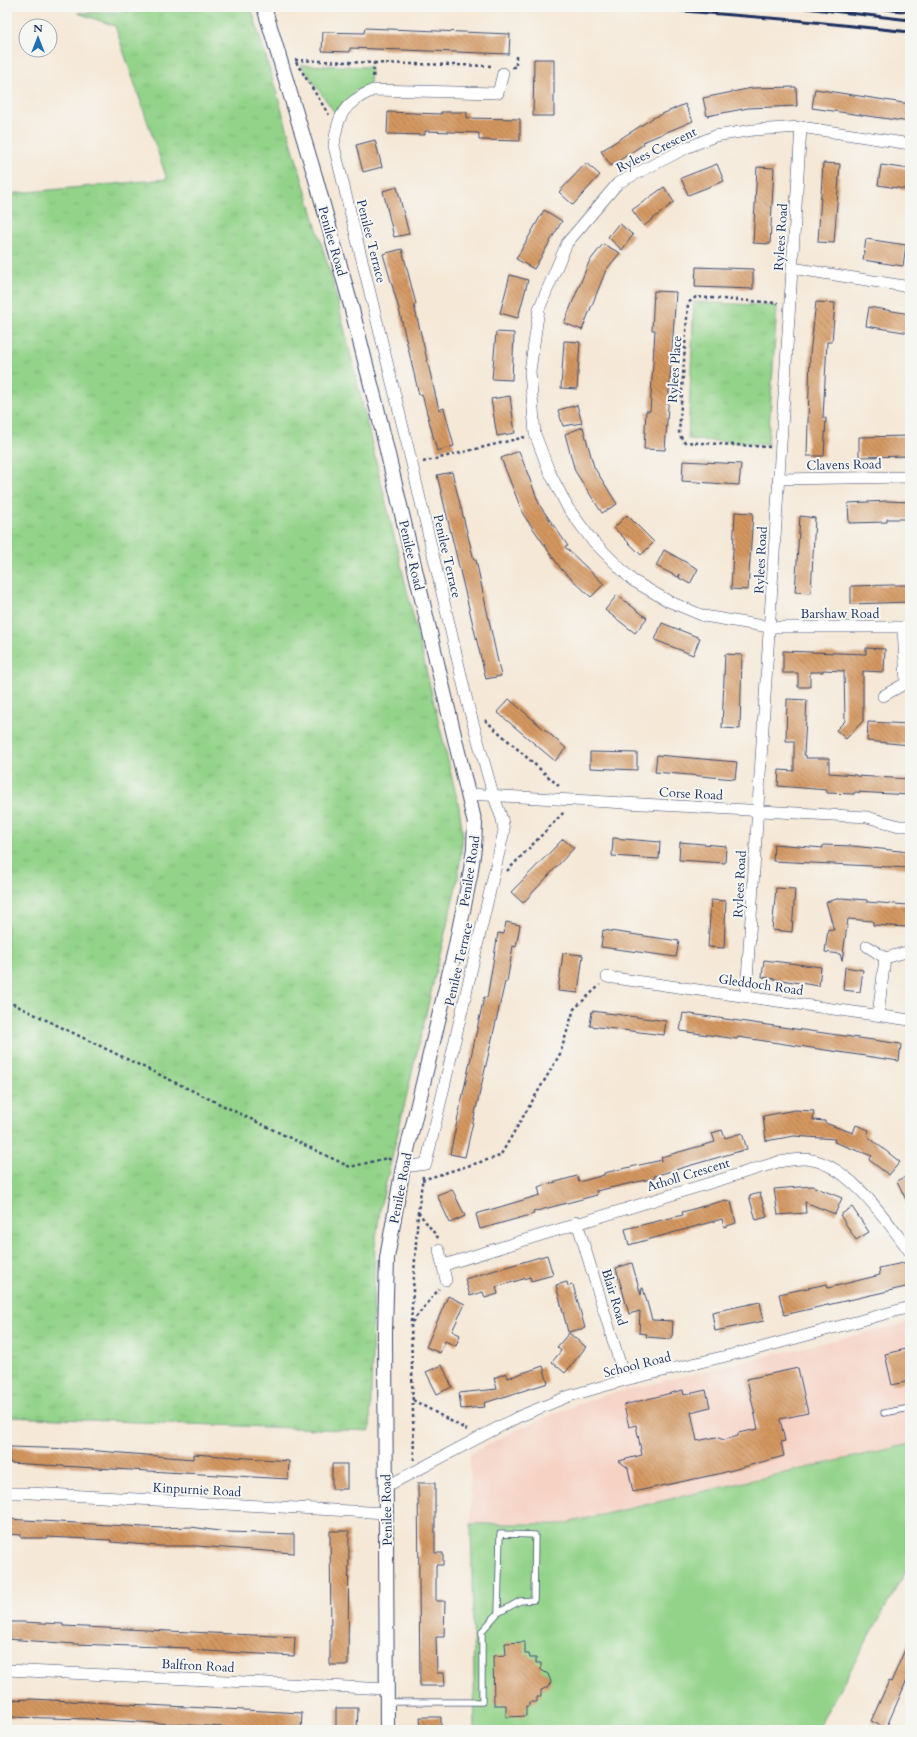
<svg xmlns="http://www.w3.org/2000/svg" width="917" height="1737" font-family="Cardo,serif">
	<defs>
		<pattern id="grass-tufts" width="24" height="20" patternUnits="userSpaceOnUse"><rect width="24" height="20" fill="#93d389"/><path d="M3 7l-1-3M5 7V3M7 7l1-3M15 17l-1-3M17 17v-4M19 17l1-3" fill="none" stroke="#7eb579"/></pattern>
		<pattern id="building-back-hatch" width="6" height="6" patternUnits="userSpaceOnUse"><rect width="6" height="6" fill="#d49760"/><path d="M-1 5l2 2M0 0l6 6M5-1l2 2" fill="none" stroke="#ab7c52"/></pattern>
	</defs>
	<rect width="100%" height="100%" fill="#f6f6f2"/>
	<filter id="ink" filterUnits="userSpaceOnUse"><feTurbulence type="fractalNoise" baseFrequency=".025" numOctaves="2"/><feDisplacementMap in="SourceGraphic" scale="8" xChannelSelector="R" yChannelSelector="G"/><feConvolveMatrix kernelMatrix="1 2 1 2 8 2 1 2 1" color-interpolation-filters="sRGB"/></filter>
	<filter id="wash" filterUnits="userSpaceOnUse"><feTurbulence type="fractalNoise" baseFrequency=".012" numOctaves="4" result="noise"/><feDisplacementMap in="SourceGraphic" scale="16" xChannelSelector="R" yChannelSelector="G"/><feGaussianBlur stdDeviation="0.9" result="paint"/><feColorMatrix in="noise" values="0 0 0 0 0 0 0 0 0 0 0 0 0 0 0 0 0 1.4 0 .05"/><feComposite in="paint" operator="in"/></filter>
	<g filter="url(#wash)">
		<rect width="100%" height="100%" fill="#f5e8d7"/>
		<path fill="#f6d2c4" d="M910,1322V1444L562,1524H471L470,1454L514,1431L558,1412L605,1395Z"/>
		<g fill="url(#grass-tufts)" stroke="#578174">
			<path d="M251,7L334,286L459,807L463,836L458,878L381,1204L375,1246L370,1431L7,1417V194L167,179L115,26L78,13Z"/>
			<path d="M694,302L777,306L768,445L688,439Z"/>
		</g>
		<g fill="#93d389" stroke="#578174">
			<path d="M301,65L371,67L370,85L355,91L335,113Z"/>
			<path d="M910,1444V1564L820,1724L819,1730H475L471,1524H562Z"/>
		</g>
		<g id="blocks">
			<g fill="url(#building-back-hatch)">
				<path d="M365,28L510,34L509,54L350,48V52L322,51L323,32L364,33Z"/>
				<path d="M534,59H554V116H533Z"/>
				<path d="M796,87L797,106L748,108L707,116L703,98L752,88Z"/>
				<path d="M815,89L910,104V122L812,108Z"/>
				<path d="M685,104L693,121L643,142L644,144L611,166L601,151L653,118Z"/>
				<path d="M388,112L441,114V112H467V118L520,119V141L479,140V133L425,131V135L387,134Z"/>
				<path d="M375,140L382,167L363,172L356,145Z"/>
				<path d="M586,163L600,175L573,205L559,192Z"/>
				<path d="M823,163L840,164L834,243L818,242Z"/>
				<path d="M717,164L724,181L688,195L681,178Z"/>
				<path d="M881,165L910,169V190L878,185Z"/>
				<path d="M757,167L774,168L770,244L753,243Z"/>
				<path d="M397,187L409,234L394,237L383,191Z"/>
				<path d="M664,187L674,202L644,226L632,210Z"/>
				<path d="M544,210L562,221L534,269L516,259Z"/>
				<path d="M619,223L633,235L622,250L608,237Z"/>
				<path d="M866,239L906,245L903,266L863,260Z"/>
				<path d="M603,244L620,253L606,270L582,330L564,323L589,262Z"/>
				<path d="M402,249L416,304L414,305L439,410L444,408L454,446L437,451L422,394L419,395L399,309L383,254Z"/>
				<path d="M696,267L753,269V289L695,287Z"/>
				<path d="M510,275L528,280L518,318L500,313Z"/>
				<path d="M654,291L676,292L665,450L644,449L646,411H650L655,330H652Z"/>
				<path d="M816,302L835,303L832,342H827L823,418H826L824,456H807L810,354Z"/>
				<path d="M869,307L910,314V333L866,326Z"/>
				<path d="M496,332L514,333L512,380L492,379Z"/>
				<path d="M564,341L580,342L577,389L561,388Z"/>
				<path d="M510,396L515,433L497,436L491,399Z"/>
				<path d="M577,405L582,423L563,426L558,410Z"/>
				<path d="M583,427L594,467L617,504L602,513L575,471L565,434Z"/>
				<path d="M910,436V456L859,457V437Z"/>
				<path d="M519,451L540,506L568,546L565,547L604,584L591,597L561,569L523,514L501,458Z"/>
				<path d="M683,461L741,464L739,485L682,481Z"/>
				<path d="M452,472L474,560H476L501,676L486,679L437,475Z"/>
				<path d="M887,501L910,502V519H887V522L849,523L848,503Z"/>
				<path d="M735,512L753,513L748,590L731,589Z"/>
				<path d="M627,515L654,542L641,555L614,528Z"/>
				<path d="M800,516L815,518L811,593L795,592Z"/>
				<path d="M664,550L698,569L690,584L679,578L680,574L678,577L656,566Z"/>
				<path d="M890,585H910V602L851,604V586Z"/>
				<path d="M617,595L647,618L635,633L605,610Z"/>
				<path d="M662,623L700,638L693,655L655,640Z"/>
				<path d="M866,648L885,649L884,672L863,671V721L846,739L836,730L845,721L844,671L823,670V672H810V687H798V673H783V651L866,654Z"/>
				<path d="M725,654L742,655L740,729L722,728Z"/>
				<path d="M509,699L566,748L555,761L497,712Z"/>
				<path d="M787,699L807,700L804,755H806V758H829V773L856,775V776L910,779V795L855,792L854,794L827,793V790L778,786L779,770L794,771V741H786Z"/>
				<path d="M868,722L910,724V745L867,741Z"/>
				<path d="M590,752L637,753V770L590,768Z"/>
				<path d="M657,755L737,762L735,779L655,772Z"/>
				<path d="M613,838L660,842L659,859L612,856Z"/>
				<path d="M563,839L574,848L523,903L511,892Z"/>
				<path d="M680,842L726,846L725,863L679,860Z"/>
				<path d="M774,844L823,848V845L852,846L910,852V868L773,861Z"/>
				<path d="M776,888L795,889L792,932L772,930Z"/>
				<path d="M841,898L867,900V902L908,905L907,927L873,925V921L848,919L842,961L840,954L825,952L828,929L834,930L826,902Z"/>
				<path d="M711,900L726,901L724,948L708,947Z"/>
				<path d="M506,922L520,925L516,947L513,946L507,982H505L465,1157L450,1154L484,997L487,998L498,933L504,934Z"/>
				<path d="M603,930L679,941L676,957L601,947Z"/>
				<path d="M563,953L583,955L578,993L558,991Z"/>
				<path d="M764,960L821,967L819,986L762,977Z"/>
				<path d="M845,967L863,970L860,992L843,990Z"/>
				<path d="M592,1011L666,1021L664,1035L590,1026Z"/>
				<path d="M683,1013L901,1044L899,1061L738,1037L737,1039L680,1031Z"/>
				<path d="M795,1110L814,1111L813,1120L825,1121V1123L853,1133L856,1125L869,1130L867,1136L900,1162L889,1175L869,1160L872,1156L834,1142L835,1139L794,1136L766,1141L763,1116Z"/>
				<path d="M722,1130L725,1138L742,1133L747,1149L654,1176L655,1178L596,1191L597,1195L533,1212L534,1214L480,1229L476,1214L540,1195L538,1187L577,1176L579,1182L604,1175V1173L662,1160L661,1157L715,1142L712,1133Z"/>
				<path d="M910,1175V1208L897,1181Z"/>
				<path d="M812,1186L842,1198L835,1214L805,1202L806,1213L778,1215L774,1189Z"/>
				<path d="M452,1189L465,1216L450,1223L437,1195Z"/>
				<path d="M760,1193L767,1217L756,1220L749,1196Z"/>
				<path d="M726,1200V1202L731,1201L736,1223L724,1227L722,1219L629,1245L625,1229L683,1215L682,1212Z"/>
				<path d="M852,1207L869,1232L856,1240L840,1215Z"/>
				<path d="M547,1255L553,1275L531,1281L530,1277L496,1287L498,1294L485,1298L483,1292L470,1296L465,1279Z"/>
				<path d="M908,1262L910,1286L784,1315L779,1294L827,1284L828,1288L880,1275L879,1268Z"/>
				<path d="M632,1263L641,1295L642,1288H643L652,1320L673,1321L672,1339L646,1337L647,1334L639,1333L640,1311L629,1314L616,1268Z"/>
				<path d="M567,1282L568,1286L573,1285L585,1328L568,1332L556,1285Z"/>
				<path d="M448,1296L465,1304L452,1331L460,1335L456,1346L445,1341L440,1353L426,1347Z"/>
				<path d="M760,1302L764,1321L715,1331L712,1312Z"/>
				<path d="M569,1333L586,1347L565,1373L552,1362L561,1351L557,1347Z"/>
				<path d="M910,1348V1381L892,1385L885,1354Z"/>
				<path d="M442,1365L452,1387L437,1394L426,1372Z"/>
				<path d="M543,1366L548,1383L484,1403L485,1407L461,1409L459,1393L497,1389L494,1378L506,1373L508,1378Z"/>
				<path d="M798,1368L808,1413L780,1419L785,1441L781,1442L784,1456L718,1474L633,1492L628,1468L619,1461L642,1455L636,1425L629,1427L624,1405L683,1390L684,1395L706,1390L710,1407L691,1412L697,1441L716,1437L724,1440L738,1436V1433L758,1429L747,1379Z"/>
				<path d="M10,1447L75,1449L193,1459V1454L289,1461L288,1479L9,1463Z"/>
				<rect x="332" y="1464" width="15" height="25"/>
				<path d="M418,1483H435V1553H443V1565H436V1601H445L444,1637H436L437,1673H444L445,1686H420Z"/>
				<path d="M7,1519L161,1528L191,1527L226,1532L294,1534V1553L196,1546H158L111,1542V1540L47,1537V1538H21V1535L7,1534Z"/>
				<path d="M330,1531H349L348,1665H330V1640H331Z"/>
				<path d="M7,1622H22L63,1624V1626L295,1637L294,1656L189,1650V1648L75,1644L7,1639Z"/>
				<path d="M910,1638V1673L886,1728L871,1721L889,1681L891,1682Z"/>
				<path d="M525,1642V1654H529L530,1658H536V1663H541V1670L548,1674L551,1682L548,1687L541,1690V1697H537V1702H529V1706H526V1716L506,1717V1705H494L493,1656L506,1655L505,1643Z"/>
				<path d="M32,1699L302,1713L301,1730L257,1729L88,1719L7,1717V1700Z"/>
				<path d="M336,1708H358L357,1730H336Z"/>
				<path d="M420,1717H441V1730H421Z"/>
			</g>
		</g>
	</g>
	<g filter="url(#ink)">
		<use href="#blocks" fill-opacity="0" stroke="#3c4b70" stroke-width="1"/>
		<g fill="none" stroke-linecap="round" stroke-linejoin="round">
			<defs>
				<g id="service">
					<path d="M884,1413L910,1408"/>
					<path d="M387,1702H482V1631L498,1613L500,1534L535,1535L534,1600L520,1601L498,1613"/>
				</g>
				<g id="minor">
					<path d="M910,144L801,127L753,130L715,136L686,148L618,183L567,243L539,309L530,371L535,434L549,471L568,508L591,539L632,580L668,601L704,616L770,627H910"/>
					<path d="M792,268L910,287"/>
					<path d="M778,479L910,477"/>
					<path d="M903,627L906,683"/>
					<path d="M883,696L906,683L910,686"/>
					<path d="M469,794L867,817L899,826H910"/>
					<path d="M867,946L885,958L910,951"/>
					<path d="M607,977L910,1020"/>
					<path d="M746,996L801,127"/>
					<path d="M878,1015L885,958"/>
					<path d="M403,1167L426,1164L504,831L502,819L493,794L468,705L412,464L334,146C337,115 344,103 373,90L498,93L503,73"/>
					<path d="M577,1222L625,1380"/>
					<path d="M439,1250L446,1280"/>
					<path d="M444,1265L778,1162C786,1161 795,1159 803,1159C846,1159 887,1221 910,1252"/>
					<path d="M385,1483H393L518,1417L569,1396L625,1380L760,1348L910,1307"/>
					<path d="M7,1493H31L386,1513"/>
					<path d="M7,1670L387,1689"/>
				</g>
				<path id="tertiary" d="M264,7L315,176L350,302L377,408L475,824L474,848L470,876L455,950L403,1167L387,1258L385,1333L387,1730"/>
			</defs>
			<use href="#service" stroke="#3c4b70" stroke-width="7"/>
			<use href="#minor" stroke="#3c4b70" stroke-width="12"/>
			<use href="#tertiary" stroke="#3c4b70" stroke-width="16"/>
			<g stroke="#3c4b70" stroke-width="2.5" stroke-dasharray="3 3" stroke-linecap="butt">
				<path d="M295,60L374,63L373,80"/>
				<path d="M296,62L329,115"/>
				<path d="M374,63L493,66"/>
				<path d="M512,67H516V54"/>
				<path d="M770,447L684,442L679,434L688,303L696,297L778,303"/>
				<path d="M423,462L525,437"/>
				<path d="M485,720L560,787"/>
				<path d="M507,871L565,811"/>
				<path d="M7,1001L350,1167L387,1158L391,1160"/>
				<path d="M422,1180L500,1156L560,1054L574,1009L600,985"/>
				<path d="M418,1212L439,1239"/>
				<path d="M412,1322L439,1289"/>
				<path d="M413,1400L467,1430"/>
				<path d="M414,1460L411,1322L418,1212L423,1176"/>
			</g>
			<use href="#service" stroke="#fff" stroke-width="5.5"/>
			<use href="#minor" stroke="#fff" stroke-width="11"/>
			<use href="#tertiary" stroke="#fff" stroke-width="14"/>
			<g stroke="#1b2f5e" stroke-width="3">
				<path d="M635,7L795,20L910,32"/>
				<path d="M797,7L910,20"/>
				<path d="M868,7L910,12"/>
			</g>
		</g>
	</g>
	<g text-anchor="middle" stroke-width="4" stroke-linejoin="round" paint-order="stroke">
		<g font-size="13" fill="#1b2f5e" stroke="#f6f6f2">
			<text transform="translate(656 149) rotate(-26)" y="5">Rylees Crescent</text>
			<text transform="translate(780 237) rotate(-86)" y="5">Rylees Road</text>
			<text transform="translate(333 241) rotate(74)" y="5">Penilee Road</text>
			<text transform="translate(372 241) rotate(76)" y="5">Penilee Terrace</text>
			<text transform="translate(674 369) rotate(-86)" y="5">Rylees Place</text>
			<text transform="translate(844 464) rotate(-1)" y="5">Clavens Road</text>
			<text transform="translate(412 555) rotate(77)" y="5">Penilee Road</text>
			<text transform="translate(448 556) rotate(77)" y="5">Penilee Terrace</text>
			<text transform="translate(760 560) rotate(-87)" y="5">Rylees Road</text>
			<text x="840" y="618">Barshaw Road</text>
			<text transform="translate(691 793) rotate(3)" y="5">Corse Road</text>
			<text transform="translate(469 871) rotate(-81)" y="5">Penilee Road</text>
			<text transform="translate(739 884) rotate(-87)" y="5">Rylees Road</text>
			<text transform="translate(458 964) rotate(-77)" y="5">Penilee Terrace</text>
			<text transform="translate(761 984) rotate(8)" y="5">Gleddoch Road</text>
			<text transform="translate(688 1174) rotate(-17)" y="5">Atholl Crescent</text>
			<text transform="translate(400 1188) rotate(-79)" y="5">Penilee Road</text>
			<text transform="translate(615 1297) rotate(73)" y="5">Blair Road</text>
			<text transform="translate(637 1364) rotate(-14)" y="5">School Road</text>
			<text transform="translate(197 1489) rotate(3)" y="5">Kinpurnie Road</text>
			<text transform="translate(386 1510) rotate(-91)" y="5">Penilee Road</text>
			<text transform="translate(198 1665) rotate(3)" y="5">Balfron Road</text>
		</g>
	</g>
	<rect width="917" height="1737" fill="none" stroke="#f6f6f2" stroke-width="24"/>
	<g transform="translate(38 38)"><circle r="19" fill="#f6f6f2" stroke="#9ea6b7"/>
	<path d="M0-3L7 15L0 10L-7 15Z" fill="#1f6fb2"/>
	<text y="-6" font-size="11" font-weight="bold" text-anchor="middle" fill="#1b2f5e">N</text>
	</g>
</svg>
